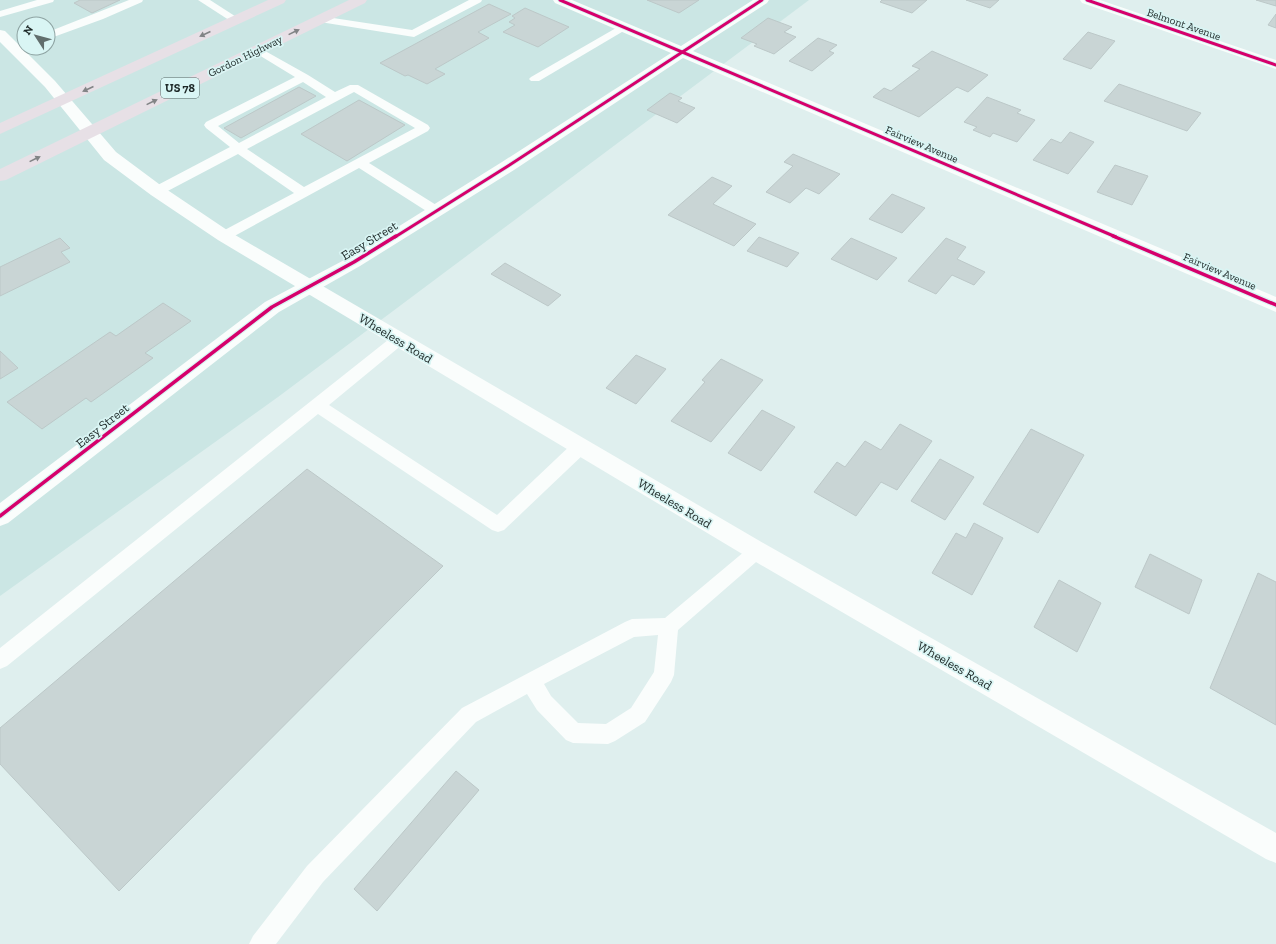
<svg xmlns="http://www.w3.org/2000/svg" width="1276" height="944" font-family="'Zilla Slab',serif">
	<rect width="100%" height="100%" fill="#dfefee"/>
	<path fill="#cbe6e4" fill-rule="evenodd" d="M0,0H809L278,397L0,596ZM24,24H48V48H24Z"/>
	<g fill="#c9d5d5" stroke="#bcc8c8">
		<path d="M80,0H120L92,13L74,3Z"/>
		<path d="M647,0H699L679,13Z"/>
		<path d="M882,0H927L912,13L880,2Z"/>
		<path d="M966,0H999L990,8Z"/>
		<path d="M1256,0H1276V6Z"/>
		<path d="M489,4L511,14L478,32L489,38L435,69L445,74L427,84L408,75L405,76L380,63Z"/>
		<path d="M525,8L569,27L538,47L503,32L515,25L509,22L515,18L512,16Z"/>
		<path d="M1276,14V28L1268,25Z"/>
		<path d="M768,18L792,27L784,32L796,37L774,54L754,46L757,44L741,38Z"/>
		<path d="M1088,32L1115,41L1091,69L1063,59Z"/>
		<path d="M818,38L837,45L829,51L834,53L812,71L789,61Z"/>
		<path d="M932,51L988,75L968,92L957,87L919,117L873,97L884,88L891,91L920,69L912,66Z"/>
		<path d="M1119,84L1201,113L1187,131L1104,101Z"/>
		<path d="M299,87L316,96L241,138L224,128Z"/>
		<path d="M670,93L682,98L678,101L695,108L677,123L647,110Z"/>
		<path d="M987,97L1021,110L1017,113L1035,120L1017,142L993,133L990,137L973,130L977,127L964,122Z"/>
		<path d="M359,100L405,125L347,161L301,134Z"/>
		<path d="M1070,132L1094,142L1068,174L1033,160L1051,139L1061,143Z"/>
		<path d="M793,154L840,174L819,194L806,188L790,203L766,192L793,166L784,162Z"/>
		<path d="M1115,165L1148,176L1132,205L1097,192Z"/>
		<path d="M712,177L732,186L713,204L756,224L734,246L668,215Z"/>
		<path d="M892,194L925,208L902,233L869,219Z"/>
		<path d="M759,237L799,253L787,267L747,251Z"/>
		<path d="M60,238L70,248L61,252L70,262L0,296V267Z"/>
		<path d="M851,238L897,258L877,280L831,259Z"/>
		<path d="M946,238L966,247L957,259L985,272L974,285L952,275L936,294L908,281Z"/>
		<path d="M505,263L561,295L548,306L491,274Z"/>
		<path d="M163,303L191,321L145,353L153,358L91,402L86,398L42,429L7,402L110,332L116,336Z"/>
		<path d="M0,351L18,368L0,379Z"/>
		<path d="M636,355L666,369L636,404L606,388Z"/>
		<path d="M721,359L763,380L711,442L671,421L705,382L702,380Z"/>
		<path d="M762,410L795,427L761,471L728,453Z"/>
		<path d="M900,424L932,441L897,490L881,482L856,516L814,492L837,462L845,467L865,441L881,450Z"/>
		<path d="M1031,429L1084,455L1038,533L983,504Z"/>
		<path d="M940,459L974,477L945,520L911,501Z"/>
		<path d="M307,469L443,566L119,891L0,764V728Z"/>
		<path d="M974,523L1003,538L972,595L932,573L956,533L966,538Z"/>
		<path d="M1150,554L1202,580L1189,614L1135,587Z"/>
		<path d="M1258,573L1276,582V725L1210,688Z"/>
		<path d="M1059,580L1101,603L1077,652L1034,627Z"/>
		<path d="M456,771L479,790L377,911L354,889Z"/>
	</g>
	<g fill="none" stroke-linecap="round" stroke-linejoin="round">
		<g fill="#fafdfc" fill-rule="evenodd">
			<path d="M37,0H54L53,2L0,17V11Z"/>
			<path d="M129,0H143L142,2L103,19L48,39V32Z"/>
			<path d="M198,0H210L241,20L240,22H232Z"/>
			<path d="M469,0H482L481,2L414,37L320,22L315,19L320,16L412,30Z"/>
			<path d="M623,24L627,25L628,27L627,29L539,81H531L529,79L531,77Z"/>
			<path d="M258,47L308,75L335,92L350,85H358L428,125L430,128L428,131L369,163L441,208L443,211L441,214L436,215L431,214L359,168L229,239L224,241L219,239L217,236L219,233L294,193L238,154L162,194L157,195L152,194L150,191L152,188L230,147L206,128L204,125L206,122L295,77L254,52L252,50L254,48ZM303,82L326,97L239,143L218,126ZM354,92L415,128L304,187L247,149Z"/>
			<path d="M398,334L403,336L406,340L403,344L329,405L497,515L574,442L580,440L586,442L588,447L586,452L504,530L498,532L492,530L318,414L7,666L0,669V648L393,336Z"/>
			<path d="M757,543L763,546L766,551L763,556L678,630L674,675L671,682L645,722L615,741L608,744L573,743L566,740L537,710L527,694L476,722L323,882L276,944H249L253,936L307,866L462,708L625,622L632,619L665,618L751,546ZM658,635L654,672L631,708L606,724L578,723L551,696L544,684L634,637Z"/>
		</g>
		<g fill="#fafdfc" fill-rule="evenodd">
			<path d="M553,0H572L681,46L753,0H769L767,3L693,51L1276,297V312L683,58L514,170L360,266L279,312L8,523L0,526V503L265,302L348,258L502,162L671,53L555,3Z"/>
			<path d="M1080,0H1100L1276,60V69L1082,3Z"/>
		</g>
		<path fill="#fafdfc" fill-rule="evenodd" d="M0,30L5,31L55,81L116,152L163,187L230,232L765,544L1276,833V863L1266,859L749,558L218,240L151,195L104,160L45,87L0,42Z"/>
		<g fill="#e7e0e6" fill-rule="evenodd">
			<path d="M268,0H286L284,3L0,134V123Z"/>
			<path d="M349,0H367L365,3L6,180L0,181V169Z"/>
		</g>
		<defs>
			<g id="cycleway-far1">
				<path d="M560,0L1116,237"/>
				<path d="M1087,0L1276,65"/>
				<path d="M395,237L508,166L762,0"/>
			</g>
			<g id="cycleway">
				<path d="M1113,236L1276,305"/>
				<path d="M0,516L272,307L354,262L396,236"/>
			</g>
		</defs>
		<use href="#cycleway-far1" stroke="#d9f5f4" stroke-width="5"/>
		<use href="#cycleway" stroke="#d9f5f4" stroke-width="6"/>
		<use href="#cycleway-far1" stroke="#d6006c" stroke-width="3"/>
		<use href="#cycleway" stroke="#d6006c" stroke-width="3.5"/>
	</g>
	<defs><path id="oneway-solid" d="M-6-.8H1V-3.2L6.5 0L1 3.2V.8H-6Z"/></defs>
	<g fill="#828486">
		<use href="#oneway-solid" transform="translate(294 32) rotate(-26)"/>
		<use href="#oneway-solid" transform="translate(205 34) rotate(155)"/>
		<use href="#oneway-solid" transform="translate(88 89) rotate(156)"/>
		<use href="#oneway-solid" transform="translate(152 102) rotate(-26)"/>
		<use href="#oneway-solid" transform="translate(35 159) rotate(-26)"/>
	</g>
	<g text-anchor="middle" stroke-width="3.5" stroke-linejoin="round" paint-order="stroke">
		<g font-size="11" fill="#1d2827" stroke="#d9f5f4">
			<text transform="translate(1184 24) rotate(19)" y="4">Belmont Avenue</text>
			<text transform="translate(245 56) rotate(-26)" y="4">Gordon Highway</text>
			<text transform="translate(922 144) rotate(23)" y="4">Fairview Avenue</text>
			<text transform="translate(1220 271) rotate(23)" y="4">Fairview Avenue</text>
		</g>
		<rect fill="#d9f5f4" stroke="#556664" stroke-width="1" x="161" y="78" width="38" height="20" rx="3"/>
		<g font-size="12" font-weight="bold" fill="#1d2827">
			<text x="180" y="92">US 78</text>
		</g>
		<g font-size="13" fill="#1d2827" stroke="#d9f5f4">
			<text transform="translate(369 240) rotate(-31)" y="5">Easy Street</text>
			<text transform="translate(396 338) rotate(31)" y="5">Wheeless Road</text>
			<text transform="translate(102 425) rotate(-38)" y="5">Easy Street</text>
			<text transform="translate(675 503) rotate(31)" y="5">Wheeless Road</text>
			<text transform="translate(955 665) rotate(30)" y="5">Wheeless Road</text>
		</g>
	</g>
	<g transform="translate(36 36) rotate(306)"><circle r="19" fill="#d9f5f4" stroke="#8ea3a2"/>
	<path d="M0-3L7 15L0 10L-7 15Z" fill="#616e6d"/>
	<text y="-6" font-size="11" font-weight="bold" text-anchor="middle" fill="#1d2827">N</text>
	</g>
</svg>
